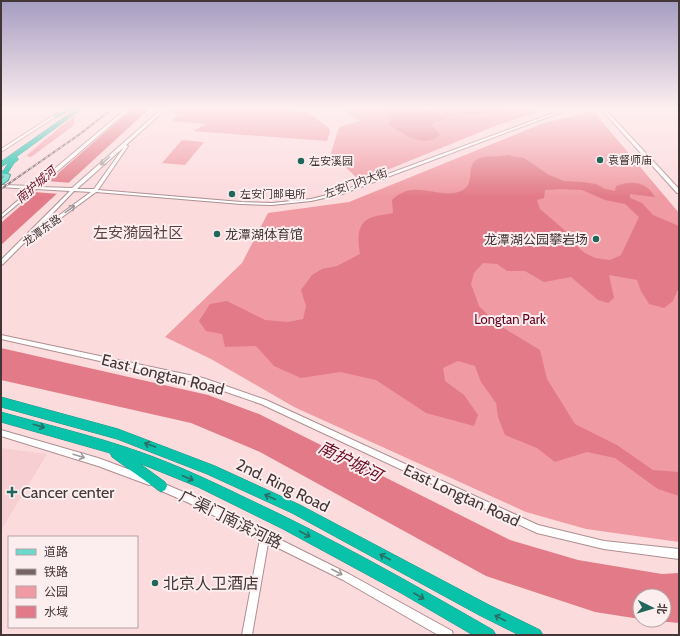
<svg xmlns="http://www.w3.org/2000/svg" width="680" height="636" font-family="Cabin,'Noto Sans SC',sans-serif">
	<rect width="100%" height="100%" fill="#fcdbdd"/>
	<path fill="#f7ced1" d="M1,448L47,454L1,530Z"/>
	<g fill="#f09aa3">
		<path d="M172,108H290L310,114L329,128L330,132L327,141L193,131L206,124L172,121L179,114L167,113Z"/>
		<path d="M339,108H550L500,124L360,181L331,153L339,127L360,121Z"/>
		<path d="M593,111L679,213V542L586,529L526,512L294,407L211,359L165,337L242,263L268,213L349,202L544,123Z"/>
		<path d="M76,115L73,126L31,157L26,156C43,142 58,128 76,115Z"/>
		<path d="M182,140L204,142L185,165L162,163Z"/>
	</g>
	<g fill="#e27b87" fill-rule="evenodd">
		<path d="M133,108H150L1,245V223Z"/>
		<path d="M387,108H416L430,110L436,108H502C490,117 469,112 454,116C447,117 440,121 433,123L432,126L439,133L440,135C424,149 403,134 389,125Z"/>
		<path d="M507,155L524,158L549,175L564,181L583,182L596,184L605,189L615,191L616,186C633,180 646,182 655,197L630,194V198L642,203L653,215L679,226V291H677L673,301L664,308L649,304L641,291L637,280L609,275L614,298L608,303L598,300L571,277L544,282L525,271H507L497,264L483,263L474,273L471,284L479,306L497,324L540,350L547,379L575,424L617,445L653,470L679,472V496L658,489L615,458L587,452L555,462L537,448L505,435L498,417L496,403L481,382L475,366L458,361L443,368L445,381L464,395L478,415L474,426L426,413L376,380L340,372L301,378L274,366L256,346L225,347L222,334L206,331L199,321L210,304L227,301L265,320L288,322L303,319L306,306L301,290L312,275L322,269L337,266L360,254C358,242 356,226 368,219C374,215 386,215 393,213L392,200C416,177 440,202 463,190C475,183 466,168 476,160C485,154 497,158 507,155ZM561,189L582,190L605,200L625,204L639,217L621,255L610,260L595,258L585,253L573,243L569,234L540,209L537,200L544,198L545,190Z"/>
		<path d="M1,348L208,395L259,414L510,540L578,560L662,574L679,573V623L647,620H664V596H640V619L595,612L486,576L260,452L191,423L1,380Z"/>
	</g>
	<path fill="#fcdbdd" d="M46,181L72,183L60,194L34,192Z"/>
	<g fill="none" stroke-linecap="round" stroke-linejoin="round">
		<defs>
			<g id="minor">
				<path d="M65,108H69L1,152V149Z"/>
				<path d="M127,108H131L39,187L72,188L163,108H167L126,145L128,146L98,190L241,202L272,203L311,199L339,192L567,108H572L342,194L311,201L272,205L241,204L96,192L31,240H27L3,264L1,265V260L70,191L36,189L1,218V215L31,189L1,187V185L34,186ZM124,147L94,189H77L78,188ZM74,191L91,192L32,235Z"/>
				<path d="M600,108H604L679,189V193H677Z"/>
				<path d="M1,335L203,378L266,400L538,525L604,541L679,549V559L604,549L537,533L261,404L203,384L1,339Z"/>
				<path d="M1,430L98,458L152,478L153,481L152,484L149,485L98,466L1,436Z"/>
				<path d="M160,482L195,497L264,531H265L268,532L269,534L349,574L452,631L453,635H438L343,580L268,543L252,635H242L260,539L189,503L157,489L156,486L157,483Z"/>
			</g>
			<path id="major" d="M1,171L10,175L8,180L1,185V180L4,176L1,175Z"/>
			<g id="highway">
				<path d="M68,108H74L58,117L53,116Z"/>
				<path d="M78,108H83L16,157L18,158V160L14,163L7,174H3L2,173L9,162L1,167V162Z"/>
				<path d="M1,397L118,429L215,466L300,505L489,605L540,630L543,635H519L479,615L292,513L207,474L117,439L1,407Z"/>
				<path d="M1,412C47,425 95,436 140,452C177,465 213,482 248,499C332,538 413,584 493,630L496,635H473L401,593L283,529L198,487L139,463L165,482L167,486L165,490L161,492L112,457L110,453L1,422Z"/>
			</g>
		</defs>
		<use href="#minor" stroke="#ad8f91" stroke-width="2"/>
		<use href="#major" stroke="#1d9182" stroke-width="2"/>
		<use href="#highway" stroke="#1d9182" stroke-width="1"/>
		<use href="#minor" fill="#fff" fill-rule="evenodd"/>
		<use href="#major" fill="#6bdacc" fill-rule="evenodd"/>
		<use href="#highway" fill="#08c2aa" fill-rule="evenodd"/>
		<defs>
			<path id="rail" d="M1,189L80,134L113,108"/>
		</defs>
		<use href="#rail" stroke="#766364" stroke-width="2"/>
		<use href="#rail" stroke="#fceeef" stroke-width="1" stroke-dasharray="3" stroke-linecap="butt"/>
	</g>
	<defs><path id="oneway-shaft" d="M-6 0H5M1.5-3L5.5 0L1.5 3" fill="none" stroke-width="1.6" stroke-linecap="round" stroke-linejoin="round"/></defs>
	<g stroke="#a19a9b">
		<use href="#oneway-shaft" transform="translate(105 161) rotate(138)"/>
		<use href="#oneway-shaft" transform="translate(70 209) rotate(-36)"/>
		<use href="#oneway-shaft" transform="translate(79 456) rotate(18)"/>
		<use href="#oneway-shaft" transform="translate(337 572) rotate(27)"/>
	</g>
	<g stroke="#2b6e65">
		<use href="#oneway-shaft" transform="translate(39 426) rotate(16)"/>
		<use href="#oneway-shaft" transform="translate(150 445) rotate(-160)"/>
		<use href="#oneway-shaft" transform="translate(188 478) rotate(23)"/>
		<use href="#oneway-shaft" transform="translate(270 497) rotate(-156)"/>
		<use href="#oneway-shaft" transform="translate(305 534) rotate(28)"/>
		<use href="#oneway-shaft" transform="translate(385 557) rotate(-152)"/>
		<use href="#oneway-shaft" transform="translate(419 596) rotate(30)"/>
		<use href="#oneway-shaft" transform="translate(500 618) rotate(-153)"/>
	</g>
	<linearGradient id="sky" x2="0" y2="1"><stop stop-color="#a59dc1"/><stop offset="0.55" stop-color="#feeff0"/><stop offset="1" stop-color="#feeff0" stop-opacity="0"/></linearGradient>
	<rect width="680" height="197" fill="url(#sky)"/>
	<g fill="#20675b" stroke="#fceeef" stroke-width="1.5">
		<circle cx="600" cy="160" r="4"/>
		<circle cx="301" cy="161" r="4"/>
		<circle cx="232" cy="194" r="4"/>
		<circle cx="217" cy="234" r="4"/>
		<circle cx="596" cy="239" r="4"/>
		<path d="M10 486h4v4h4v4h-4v4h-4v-4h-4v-4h4z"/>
		<circle cx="155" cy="583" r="4"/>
	</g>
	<g text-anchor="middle" stroke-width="4" stroke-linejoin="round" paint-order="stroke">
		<g font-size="11" fill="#433637" stroke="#fceeef" text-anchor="start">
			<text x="608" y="164">袁督师庙</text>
			<text x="309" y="165">左安溪园</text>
			<text x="240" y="198">左安门邮电所</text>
		</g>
		<g font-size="11" fill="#433637" stroke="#fceeef">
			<text transform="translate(356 183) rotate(-20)" y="4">左安门内大街</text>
			<text transform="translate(42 230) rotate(-36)" y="4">龙潭东路</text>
		</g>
		<g font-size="12" font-style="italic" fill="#6c0e26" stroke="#fceeef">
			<text transform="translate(36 185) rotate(-41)" y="4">南护城河</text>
		</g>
		<g font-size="13" fill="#433637" stroke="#fceeef" text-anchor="start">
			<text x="225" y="239">龙潭湖体育馆</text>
			<text x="588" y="244" text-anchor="end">龙潭湖公园攀岩场</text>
		</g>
		<g font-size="13" fill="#640220" stroke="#fceeef">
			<text x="510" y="324">Longtan Park</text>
		</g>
		<g font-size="15" fill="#5c4144" stroke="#fceeef">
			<text x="138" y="238">左安漪园社区</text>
		</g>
		<g font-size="16" fill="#433637" stroke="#fceeef">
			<text transform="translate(163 374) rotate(14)" y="6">East Longtan Road</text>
			<text transform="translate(283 485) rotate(26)" y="6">2nd. Ring Road</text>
			<text transform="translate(462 495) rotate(25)" y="6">East Longtan Road</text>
			<text transform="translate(231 519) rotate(26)" y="6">广渠门南滨河路</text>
		</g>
		<g font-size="16" fill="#433637" stroke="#fceeef" text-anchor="start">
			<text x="21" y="498">Cancer center</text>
			<text x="163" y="589">北京人卫酒店</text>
		</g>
		<g font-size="17" font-style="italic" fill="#6c0e26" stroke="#fceeef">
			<text transform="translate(350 461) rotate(27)" y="6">南护城河</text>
		</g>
	</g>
	<rect width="680" height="636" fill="none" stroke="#433637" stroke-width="4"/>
	<rect x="8" y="536" width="130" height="92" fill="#fceeef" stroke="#b2a4a5"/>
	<rect x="16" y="549" width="20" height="6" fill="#6bdacc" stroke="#b2a4a5"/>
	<text x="44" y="556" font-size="12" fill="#433637">道路</text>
	<rect x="16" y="569" width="20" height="6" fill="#766364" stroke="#b2a4a5"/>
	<text x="44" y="576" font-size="12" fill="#433637">铁路</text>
	<rect x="16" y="586" width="20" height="12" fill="#f09aa3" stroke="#b2a4a5"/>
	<text x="44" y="596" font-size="12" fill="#433637">公园</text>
	<rect x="16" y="606" width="20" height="12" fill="#e27b87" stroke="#b2a4a5"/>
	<text x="44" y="616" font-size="12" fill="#433637">水域</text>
	<g transform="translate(652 608) rotate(95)"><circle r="19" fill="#fceeef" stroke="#b2a4a5"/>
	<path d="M0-3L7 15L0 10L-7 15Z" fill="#20675b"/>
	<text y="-6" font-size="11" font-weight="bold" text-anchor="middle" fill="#433637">北</text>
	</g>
</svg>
